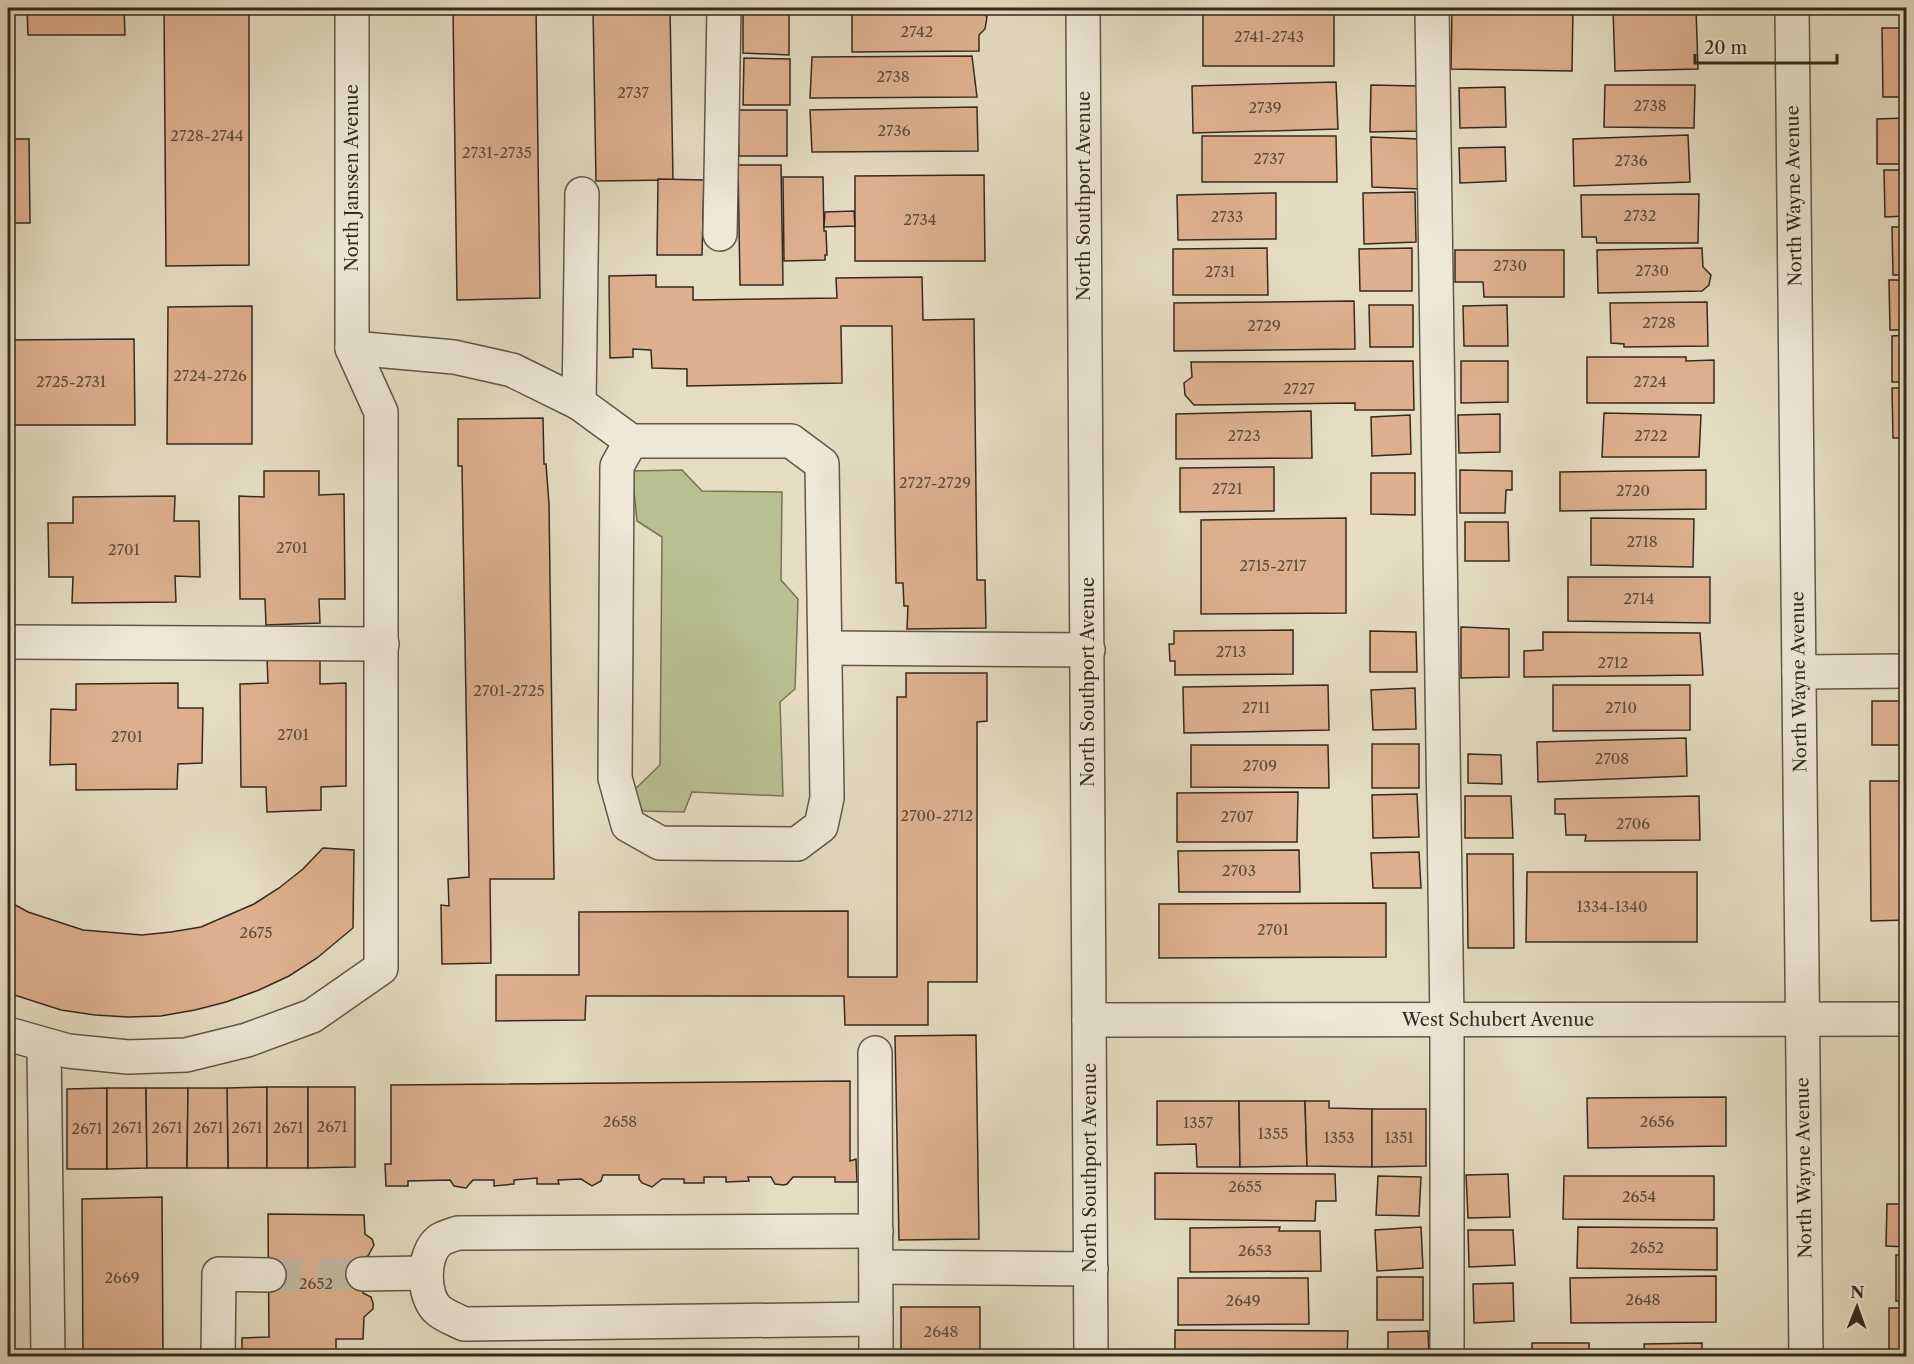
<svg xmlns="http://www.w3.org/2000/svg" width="1914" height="1364" font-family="'Libre Caslon Text',serif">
	<rect width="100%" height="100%" fill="#e5dcc2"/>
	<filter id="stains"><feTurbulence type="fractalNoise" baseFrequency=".00333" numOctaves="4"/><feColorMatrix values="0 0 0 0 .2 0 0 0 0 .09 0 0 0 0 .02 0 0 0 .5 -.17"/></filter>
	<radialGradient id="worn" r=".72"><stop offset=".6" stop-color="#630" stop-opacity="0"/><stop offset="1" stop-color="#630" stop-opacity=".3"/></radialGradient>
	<path fill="#b8bf90" stroke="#767457" stroke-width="1.5" d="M682,470L702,491L782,492L781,580L798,599L795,689L780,702L783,796L692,792L684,812L643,811L631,793L660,765L662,537L637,521L632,471Z"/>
	<g fill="#deb08f" stroke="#352a1e" stroke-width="1.5">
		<path d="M27,8H124L125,35H28Z"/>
		<path d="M164,8H249V265L166,266Z"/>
		<path d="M453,8H536L540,298L457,300Z"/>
		<path d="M593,8H670L673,180L596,181Z"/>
		<path d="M979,8L987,17L985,29L979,35V51L852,52V9Z"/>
		<rect x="1203" y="8" width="131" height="58"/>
		<path d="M1452,8H1573L1572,71L1451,69Z"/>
		<path d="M1613,8H1696L1698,69L1615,71Z"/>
		<path d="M743,9H789V55L743,53Z"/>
		<path d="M1882,28H1906V97H1883Z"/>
		<path d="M972,56L977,97L810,98L812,57Z"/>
		<path d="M744,58L790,59V105H743Z"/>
		<path d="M1336,82L1338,129L1193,133L1192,86Z"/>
		<path d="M1371,85L1419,86V131L1370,132Z"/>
		<path d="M1605,85H1695L1694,128L1604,127Z"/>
		<path d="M1505,87L1506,127L1460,128L1459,88Z"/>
		<path d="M977,107L978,151L812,152L810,110Z"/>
		<path d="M738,110H787V156H739Z"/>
		<path d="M1906,118V164H1877V119Z"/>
		<path d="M1688,135L1690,182L1574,186L1573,139Z"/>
		<path d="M1202,136H1336L1337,182H1202Z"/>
		<path d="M1371,137L1418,139L1420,189L1372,187Z"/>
		<path d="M8,139H29L30,223H8Z"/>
		<path d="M1505,147L1506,181L1460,183L1459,148Z"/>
		<path d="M738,165H781L783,285H740Z"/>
		<path d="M1884,170H1906V216L1885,217Z"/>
		<path d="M984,175L985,261H855V176Z"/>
		<path d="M783,177H823L824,231H826L827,255H825V260L784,261Z"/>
		<path d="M658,179L704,180L702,255H657Z"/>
		<path d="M1415,192L1416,242L1364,244L1363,193Z"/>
		<path d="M1276,193V239L1178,240L1177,195Z"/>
		<path d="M1699,194L1698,243H1597L1596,237H1582L1581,195Z"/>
		<path d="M854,211L855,226L824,227L825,212Z"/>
		<path d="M1892,227H1906V275H1893Z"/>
		<path d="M1267,248L1268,295H1173V249Z"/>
		<path d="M1412,248V291H1360L1359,249Z"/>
		<path d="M1702,248L1703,267L1711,275L1709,285L1702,291L1598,293L1597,250Z"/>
		<path d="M1455,250H1564V297H1484L1483,282H1455Z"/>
		<path d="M656,275V287H693V300L837,298L836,278L922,277L923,320L974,319L977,580H985L986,628L907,629L908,606H904L903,583H896L892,326H841L842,383L687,386V369L652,368L651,350L633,349V357L610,358L609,276Z"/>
		<path d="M1889,280H1906V330H1890Z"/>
		<path d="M1354,301L1355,349L1174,351V303Z"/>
		<path d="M1707,302L1708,346L1624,347V344L1611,343L1610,303Z"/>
		<path d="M1369,305H1413V347H1370Z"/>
		<path d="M1507,305L1508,346H1464L1463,306Z"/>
		<path d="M252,306V444H167L168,307Z"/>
		<path d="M1906,335V382H1892V336Z"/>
		<path d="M134,339L135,425H8V340Z"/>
		<path d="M1587,357H1686V361L1714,360V403H1587Z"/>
		<path d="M1413,361L1414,410H1355V403L1194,405L1185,395L1184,383L1192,377L1191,362Z"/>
		<path d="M1461,361H1508V402L1461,403Z"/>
		<path d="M1892,388H1906V438H1893Z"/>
		<path d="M1311,411L1312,458L1176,459V414Z"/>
		<path d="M1604,413L1701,415L1699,457H1602Z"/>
		<path d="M1500,414V452L1459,453L1458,415Z"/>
		<path d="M1410,415L1411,454L1372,456L1371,417Z"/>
		<path d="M543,418L544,464H546L549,504L554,879H490L491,963L442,964L441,905L449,906L448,879L469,877L462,466H458V419Z"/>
		<path d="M1902,447H1906V537H1901Z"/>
		<path d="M1274,467V511L1180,512V468Z"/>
		<path d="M1460,470L1512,471V490H1506L1505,513H1460Z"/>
		<path d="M1706,470V509L1560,511V472Z"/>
		<path d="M264,471H319V495L344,494L345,599H319L320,623L266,625L265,599H240L239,496L264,497Z"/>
		<path d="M1371,473H1415V515L1371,514Z"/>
		<path d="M175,496L174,521H199L200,577L175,576L176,602L72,603L73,577H49L48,523H73V497Z"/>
		<rect x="8" y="497" width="2" height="104"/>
		<path d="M1346,518V613L1201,614V520Z"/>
		<path d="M1591,518L1694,519L1693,567L1591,565Z"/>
		<path d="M1465,522H1508L1509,561H1465Z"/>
		<path d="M1903,556H1906V644H1905Z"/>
		<path d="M1568,577H1710V623L1568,621Z"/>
		<path d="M1461,627L1509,629V677L1461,678Z"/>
		<path d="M1293,630V674L1175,675V661H1170L1169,644H1174V631Z"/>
		<path d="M1370,631L1416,632L1417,672H1370Z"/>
		<path d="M1543,632L1700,633L1703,675L1524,677V651L1543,650Z"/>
		<path d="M267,658H320V684L346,683V786L321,787V810L267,812L266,787H241L240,684L268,683Z"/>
		<path d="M906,673H987V721L977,722V982H928V1025H845L844,996H586L585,1020L496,1021V975H579V912L848,911V977H897V697H906Z"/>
		<path d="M178,683V708H203L202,763L178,764L177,789L76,790V764L50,765L51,709L76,710V684Z"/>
		<rect x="8" y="685" width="5" height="103"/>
		<path d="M1328,685L1329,730L1184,733L1183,687Z"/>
		<path d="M1553,685H1690V730L1553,731Z"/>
		<path d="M1415,688L1416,729L1373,730L1371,690Z"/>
		<rect x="1872" y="701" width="34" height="44"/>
		<path d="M1686,738L1687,776L1538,782L1537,742Z"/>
		<rect x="1372" y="744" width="47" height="44"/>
		<path d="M1191,745H1328L1329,788L1191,787Z"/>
		<path d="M1468,754L1501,755L1502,784L1468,783Z"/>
		<path d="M1870,781H1906V920L1871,921Z"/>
		<path d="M1298,792L1297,842H1177V793Z"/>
		<path d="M1417,794L1419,837L1373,838L1372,795Z"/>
		<path d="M1465,796H1511L1513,838H1465Z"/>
		<path d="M1699,796L1700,840L1585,841L1586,835H1566L1565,814H1555V799Z"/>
		<path d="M323,848L354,850L353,928L317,958L289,976L259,990L226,1002L195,1010L161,1016L128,1017L95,1015L61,1010L8,993V901L28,912L83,930L142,935L171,932L201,927L254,904L279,888L303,869Z"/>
		<path d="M1299,850L1300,892H1179L1178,851Z"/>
		<path d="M1419,852L1421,888H1373L1371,853Z"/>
		<path d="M1467,854H1513L1514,948H1468Z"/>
		<path d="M1527,872H1697V942H1526Z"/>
		<path d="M1386,903V957L1159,958V904Z"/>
		<path d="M976,1035L979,1239L899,1240L895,1036Z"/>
		<path d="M850,1081V1161L856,1159L857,1182H835V1177H793L787,1184L784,1185L775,1184L771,1177H748L749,1181L726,1182V1177H704V1183H684V1179H662L652,1187L642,1183L639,1179V1175H603L601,1181L592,1186L581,1179L558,1180L559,1184H537V1178L514,1180V1184L494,1186V1180H473L466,1188L454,1186L450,1180L408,1181V1186H386L385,1164H391V1085Z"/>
		<path d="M267,1087V1168H228L227,1088Z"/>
		<rect x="267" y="1087" width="41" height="81"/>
		<path d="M308,1087H355V1167L308,1168Z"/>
		<path d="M107,1088V1169H67V1089Z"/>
		<path d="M107,1088H146L147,1168L107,1169Z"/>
		<path d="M146,1088H188L187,1168H147Z"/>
		<path d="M188,1088H227L228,1168H187Z"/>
		<path d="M1726,1097V1146L1588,1148L1587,1098Z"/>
		<path d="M1157,1101H1239L1240,1167H1197L1196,1144L1157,1145Z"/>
		<path d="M1239,1101H1305L1307,1166L1240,1167Z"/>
		<path d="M1305,1101H1329V1108L1372,1109V1167L1307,1166Z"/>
		<path d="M1372,1109H1426V1166L1372,1167Z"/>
		<path d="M1155,1173L1335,1174L1336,1201H1316L1315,1221L1155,1219Z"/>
		<path d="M1508,1174L1510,1217L1468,1218L1466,1175Z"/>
		<path d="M1378,1176L1421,1177L1419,1216L1376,1215Z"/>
		<path d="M1564,1176H1714V1220L1563,1219Z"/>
		<path d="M162,1197L163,1356H83L82,1199Z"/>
		<path d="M1887,1204H1906V1247L1886,1246Z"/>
		<path d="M268,1214L364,1215L365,1234L372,1239L374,1245L368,1256L363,1258V1293L371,1297L373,1303V1309L364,1317L363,1339H336V1356H242V1338L269,1337Z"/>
		<path d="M1280,1227L1279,1231H1320L1321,1271L1190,1272V1228Z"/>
		<path d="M1421,1227L1423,1268L1377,1271L1375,1230Z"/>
		<path d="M1578,1227L1717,1228V1270L1577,1268Z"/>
		<path d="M1468,1230H1513L1515,1265L1469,1267Z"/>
		<rect x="1896" y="1255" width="10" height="46"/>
		<path d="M1716,1276V1322L1571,1323L1570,1278Z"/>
		<rect x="1377" y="1277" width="46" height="43"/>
		<path d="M1178,1278H1308L1309,1324L1178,1325Z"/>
		<path d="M1513,1283L1514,1321L1474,1323L1473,1284Z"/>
		<rect x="901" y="1307" width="79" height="49"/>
		<rect x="1889" y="1308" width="17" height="46"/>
		<path d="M1175,1330L1348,1331L1347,1356H1175Z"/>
		<path d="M1428,1331L1429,1356H1388V1332Z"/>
		<rect x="1532" y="1343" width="57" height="13"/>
		<path d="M1702,1343V1356H1645L1644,1344Z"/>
	</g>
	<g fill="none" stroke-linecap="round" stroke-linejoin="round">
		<path stroke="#c2b8a1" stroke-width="33" stroke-dasharray="33 16" stroke-linecap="butt" d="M269,1275L363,1274"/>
		<defs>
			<g id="minor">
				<path d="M1083,8L1091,1356"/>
				<path d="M1432,8L1447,1020V1356"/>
				<path d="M1792,8L1806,1356"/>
				<path d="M720,234L724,8"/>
				<path d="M352,348L454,357L512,370L579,403L631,441H791L822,464L827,798L821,826L797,844L660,843L628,825L615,778L617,466L631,441"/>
				<path d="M579,403L582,194"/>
				<path d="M8,642L382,644"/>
				<path d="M826,648L1088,650"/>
				<path d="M1799,672L1906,671"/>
				<path d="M1089,1020L1906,1019"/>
				<path d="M8,1034L68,1051L128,1057L186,1055L247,1040L312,1016L381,968V412L352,348V8"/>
				<path d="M44,1045L48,1356"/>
				<path d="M875,1053L876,1356"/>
				<path d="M876,1231L458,1233C452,1235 445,1237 440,1240C422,1253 422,1296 438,1310C445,1316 456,1320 464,1324L876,1319"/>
				<path d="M876,1267L1091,1269"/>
				<path d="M363,1274L426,1273"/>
				<path d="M218,1356L219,1274L269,1275"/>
			</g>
		</defs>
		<use href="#minor" stroke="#615647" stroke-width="36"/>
		<use href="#minor" stroke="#eee8d7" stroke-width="33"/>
	</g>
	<g text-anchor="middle" stroke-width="6" stroke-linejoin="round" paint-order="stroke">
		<g font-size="15" fill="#5f4c3a">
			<text x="917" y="37">2742</text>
			<text x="1269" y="42">2741-2743</text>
			<text x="893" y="82">2738</text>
			<text x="633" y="98">2737</text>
			<text x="1650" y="111">2738</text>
			<text x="1265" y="113">2739</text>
			<text x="894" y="136">2736</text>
			<text x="207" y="141">2728-2744</text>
			<text x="497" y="158">2731-2735</text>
			<text x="1269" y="164">2737</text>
			<text x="1631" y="166">2736</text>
			<text x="1640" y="221">2732</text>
			<text x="1227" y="222">2733</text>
			<text x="920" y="225">2734</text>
			<text x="1510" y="271">2730</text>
			<text x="1652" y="276">2730</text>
			<text x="1220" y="277">2731</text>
			<text x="1659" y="328">2728</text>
			<text x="1264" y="331">2729</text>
			<text x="210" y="381">2724-2726</text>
			<text x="71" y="387">2725-2731</text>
			<text x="1650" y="387">2724</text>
			<text x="1299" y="394">2727</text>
			<text x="1244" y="441">2723</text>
			<text x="1651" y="441">2722</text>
			<text x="935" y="488">2727-2729</text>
			<text x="1227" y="494">2721</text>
			<text x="1633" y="496">2720</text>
			<text x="1642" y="547">2718</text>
			<text x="292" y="553">2701</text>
			<text x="124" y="555">2701</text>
			<text x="1273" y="571">2715-2717</text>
			<text x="1639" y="604">2714</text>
			<text x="1231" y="657">2713</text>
			<text x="1613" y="668">2712</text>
			<text x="509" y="696">2701-2725</text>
			<text x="1256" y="713">2711</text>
			<text x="1621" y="713">2710</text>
			<text x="293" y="740">2701</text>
			<text x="127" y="742">2701</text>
			<text x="1612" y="764">2708</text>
			<text x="1260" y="771">2709</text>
			<text x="937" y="821">2700-2712</text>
			<text x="1237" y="822">2707</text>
			<text x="1633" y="829">2706</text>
			<text x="1239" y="876">2703</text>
			<text x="1612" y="912">1334-1340</text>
			<text x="1273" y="935">2701</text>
			<text x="256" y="938">2675</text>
			<text x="620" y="1127">2658</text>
			<text x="1657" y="1127">2656</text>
			<text x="1198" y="1128">1357</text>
			<text x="332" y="1132">2671</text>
			<text x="127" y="1133">2671</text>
			<text x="167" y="1133">2671</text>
			<text x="208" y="1133">2671</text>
			<text x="247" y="1133">2671</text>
			<text x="288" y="1133">2671</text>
			<text x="87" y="1134">2671</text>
			<text x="1273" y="1139">1355</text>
			<text x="1339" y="1143">1353</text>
			<text x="1399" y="1143">1351</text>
			<text x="1245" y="1192">2655</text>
			<text x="1639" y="1202">2654</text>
			<text x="1647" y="1253">2652</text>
			<text x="1255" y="1256">2653</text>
			<text x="122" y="1283">2669</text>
			<text x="316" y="1289">2652</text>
			<text x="1643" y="1305">2648</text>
			<text x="1243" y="1306">2649</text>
			<text x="941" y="1337">2648</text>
		</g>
		<g font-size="18" fill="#352a1e" stroke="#eee8d7">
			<text transform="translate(352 178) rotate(-90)" y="6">North Janssen Avenue</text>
			<text transform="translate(1084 196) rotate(-90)" y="6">North Southport Avenue</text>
			<text transform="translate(1794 196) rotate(-91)" y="6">North Wayne Avenue</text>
			<text transform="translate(1088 682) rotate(-90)" y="6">North Southport Avenue</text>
			<text transform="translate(1799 682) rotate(-91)" y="6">North Wayne Avenue</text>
			<text x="1498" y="1026">West Schubert Avenue</text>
			<text transform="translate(1090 1168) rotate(-90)" y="6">North Southport Avenue</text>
			<text transform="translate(1804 1168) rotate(-91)" y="6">North Wayne Avenue</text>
		</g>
	</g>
	<rect width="1914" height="1364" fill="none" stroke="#e5dcc2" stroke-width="30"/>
	<rect x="9" y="9" width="1896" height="1346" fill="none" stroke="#352a1e" stroke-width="3"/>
	<rect x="15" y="15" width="1884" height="1334" fill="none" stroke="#352a1e" stroke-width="1.5"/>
	<g transform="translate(1857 1307) rotate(1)" stroke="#eee8d7" stroke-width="4.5" paint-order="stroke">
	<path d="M0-4.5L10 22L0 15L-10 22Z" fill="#352a1e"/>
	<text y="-9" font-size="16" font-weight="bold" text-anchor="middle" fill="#352a1e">N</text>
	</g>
	<path d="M1695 54v9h142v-9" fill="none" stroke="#352a1e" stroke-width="3"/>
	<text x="1704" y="54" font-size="18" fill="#352a1e" stroke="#eee8d7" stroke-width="4.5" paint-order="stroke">20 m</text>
	<rect width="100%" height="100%" filter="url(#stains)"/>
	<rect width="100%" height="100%" fill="url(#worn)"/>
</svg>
